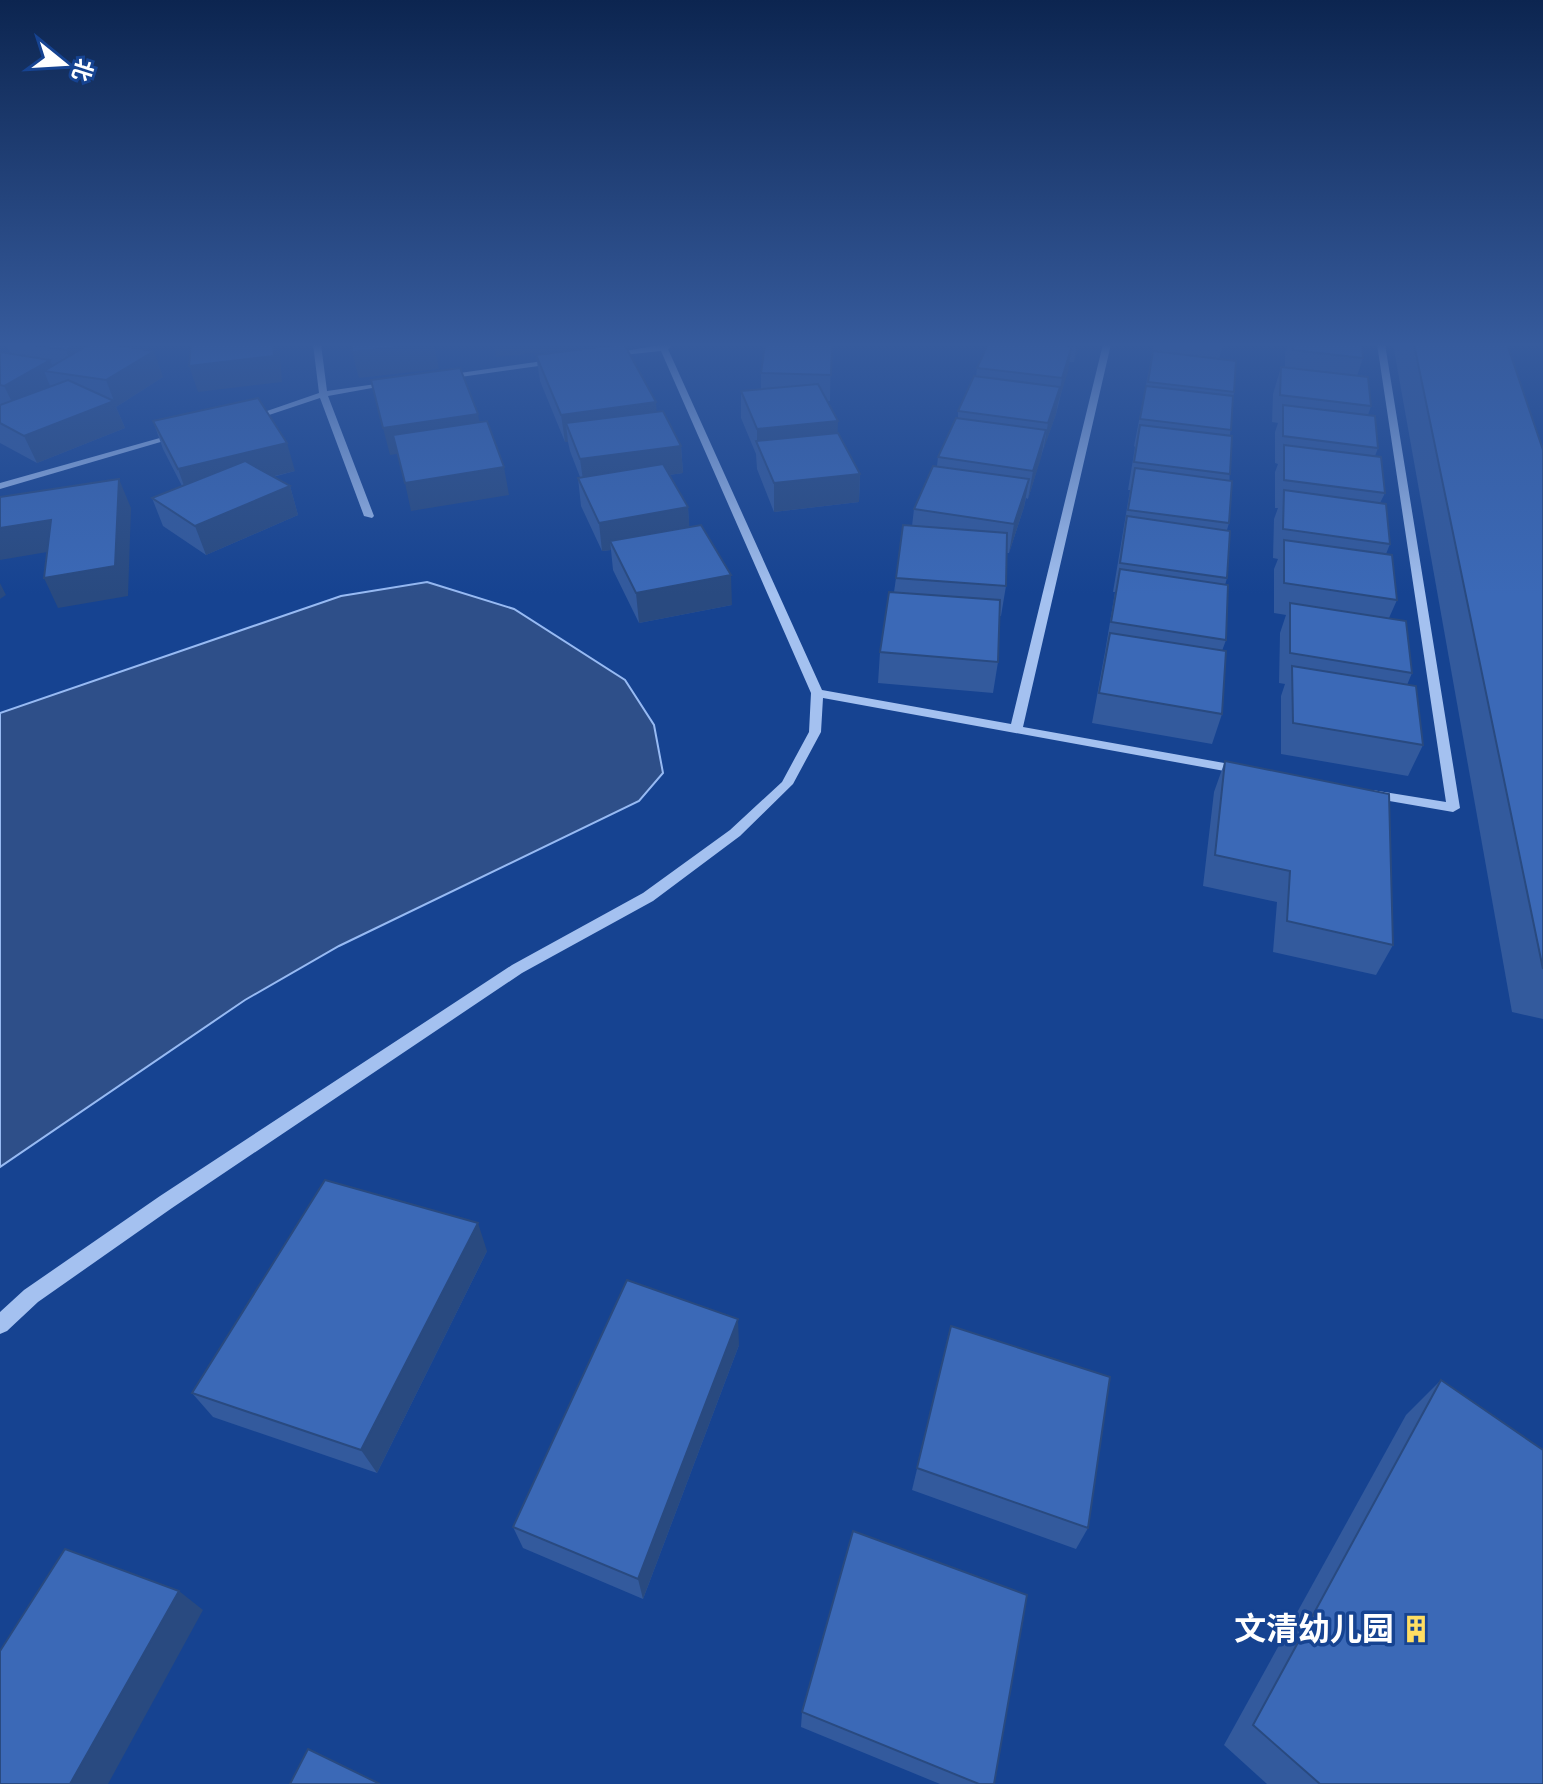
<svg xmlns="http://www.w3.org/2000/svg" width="1543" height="1784" font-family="Overpass,'Noto Sans SC',sans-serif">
	<rect width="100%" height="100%" fill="#164391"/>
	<path fill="#2e4f89" stroke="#97baf3" stroke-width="2" d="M427,582L514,609L625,680L654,725L663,773L639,801L339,946L245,1000L0,1167V713L341,596Z"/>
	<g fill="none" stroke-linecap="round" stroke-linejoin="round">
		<g fill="#a4c1f0" fill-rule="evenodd">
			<path d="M313,344H321L327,391L390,382L394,384L328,396L374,516L372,518L364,516L320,398L254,420L247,418L319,393Z"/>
			<path d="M664,344H674L668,349L822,690L1011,724L1103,344H1111L1023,727L1241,766L1247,770L1245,773L1241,774L823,698L821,732L793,784L740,836L653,901L522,973L172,1208L38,1302L7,1331L0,1334V1312L24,1290L160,1196L512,965L643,893L730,830L782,782L809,732L811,693L661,351L613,356L609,354Z"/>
			<path d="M1377,344H1385L1460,808L1453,812L1372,798L1366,794L1372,790L1446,802Z"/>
			<path d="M557,359H560V363L446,379L442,377L446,375Z"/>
			<path d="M174,434L181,436L0,489V483Z"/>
		</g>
	</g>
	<g fill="#335a9d">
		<path d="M6,344H115L163,377L116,407L125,428L37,463L0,443V352L10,353Z"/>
		<path d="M765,344H831L830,401H827L837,433L860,474L859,502L774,512L757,469L756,454L741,418V391L761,389V373Z"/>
		<path d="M988,344H1080L1074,362H1069L1056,414L1043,450L1028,499L1026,498L1024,507L1009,553H1006V586L1001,616H999L998,662L993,693L878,683L880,652L894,592L896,578L912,526L914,509L937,466L938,457L958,418V411L976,377L977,368Z"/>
		<path d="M1154,344H1223L1219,359L1234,392L1230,436L1229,523L1227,530V578L1225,585L1226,640L1222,651V714L1212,744L1092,723L1105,652L1115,592H1113L1130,490H1128L1135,447L1134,446Z"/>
		<path d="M1288,344H1362L1363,358L1357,376L1371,406L1368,415L1378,448L1375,456L1385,493L1380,503L1390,544L1386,554L1397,600L1389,618L1412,673L1407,685L1423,745L1408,776L1281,754V696L1285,684L1279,683L1280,633L1286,615L1274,613V569L1278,559L1273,558L1274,519L1278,508H1275V472L1278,464L1275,463V432L1278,423L1272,422L1273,394L1281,367L1285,368V353Z"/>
		<path d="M1393,344H1507L1543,450V1019L1512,1012Z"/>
		<path d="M536,355L657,412L681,446L683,473L669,475L688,507L689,527L732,605L639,623L613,570L611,550L602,551L581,506L578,478L580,477L570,451L568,442H565L540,381Z"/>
		<path d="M153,421L295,471L273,477L290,486L298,515L206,555L163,526L152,498L182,486L163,449Z"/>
		<path d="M1225,761L1393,945L1376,975L1273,952L1277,902L1203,886L1214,792Z"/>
		<path d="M487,1251L377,1473L213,1417L192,1393Z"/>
		<path d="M951,1326L1088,1528L1076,1549L912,1490Z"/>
		<path d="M739,1345L643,1599L523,1548L513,1527Z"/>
		<path d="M1441,1380L1543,1784H1267L1224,1745L1406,1415Z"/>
		<path d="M802,1712L994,1784H940L801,1727Z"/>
	</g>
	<g fill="#294a80">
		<path d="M77,344H115L118,352L77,376L66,350Z"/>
		<path d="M273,344H279L282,382L198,392L189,366Z"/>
		<path d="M425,344H434L439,369L359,378L352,352Z"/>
		<path d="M493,344H572V349L496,357Z"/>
		<path d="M1077,344H1080L1074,362Z"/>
		<path d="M1072,346L1068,372L1058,403L1056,414L1043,451L1048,423L1060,389L1062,378Z"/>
		<path d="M154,351L163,377L116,407L125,428L37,463L24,436L114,401L106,380Z"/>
		<path d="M50,360L56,373L44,371L52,391L17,412L4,386Z"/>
		<path d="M656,402L658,429L566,423L568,442H565L561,415Z"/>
		<path d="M478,414L483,441L390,455L383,428Z"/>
		<path d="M838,421L837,448L757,443V429Z"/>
		<path d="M1046,430L1041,458L1028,499L1033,471Z"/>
		<path d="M287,443L295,471L188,497L178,469Z"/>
		<path d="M681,446L683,473L584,487L580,459Z"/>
		<path d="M504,467L509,495L411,511L405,483Z"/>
		<path d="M860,474L859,502L774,512V483Z"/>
		<path d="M119,479L131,508L128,596L58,608L44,578Z"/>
		<path d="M1029,479L1024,507L1009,553L1014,524Z"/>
		<path d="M290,486L298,515L206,555L195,526Z"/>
		<path d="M688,507L690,536L610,541L611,550L602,551L599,523Z"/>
		<path d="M51,520L65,549L0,560V528Z"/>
		<path d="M731,575L732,605L639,623L636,593Z"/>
		<path d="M0,583L6,595L0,599Z"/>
		<path d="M478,1223L487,1251L377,1473L361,1450Z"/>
		<path d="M738,1319L739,1345L643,1599L638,1579Z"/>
		<path d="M179,1591L203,1610L108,1784H70Z"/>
	</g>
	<g fill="#3b69b7" stroke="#294a80" stroke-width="2">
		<path d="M25,344H77L66,350Z"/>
		<path d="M90,344H108L154,351L106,380L44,371Z"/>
		<path d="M191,344H273L274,356L189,366Z"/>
		<path d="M352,344H425L352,352Z"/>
		<path d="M624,344L656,402L561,415L536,355Z"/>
		<path d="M765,344L832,345L831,375L761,373Z"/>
		<path d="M988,344H1054L1072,346L1062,378L977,368Z"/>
		<path d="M1293,344H1362L1363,358L1293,350Z"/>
		<path d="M1414,344H1507L1543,450V969Z"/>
		<path d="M1153,351L1236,361L1234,392L1148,382Z"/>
		<path d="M0,352L50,360L4,386L0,385Z"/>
		<path d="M1281,367L1368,377L1371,406L1280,395Z"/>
		<path d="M460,368L478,414L383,428L371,380Z"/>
		<path d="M974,376L1060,387L1048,423L958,411Z"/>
		<path d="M68,380L114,401L24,436L0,423V405Z"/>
		<path d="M818,384L838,421L757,429L741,391Z"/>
		<path d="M1146,386L1233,396L1231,430L1140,419Z"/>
		<path d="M258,398L287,443L178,469L153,421Z"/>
		<path d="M1283,405L1375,416L1378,448L1283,436Z"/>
		<path d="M663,411L681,446L580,459L566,423Z"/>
		<path d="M956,418L1046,430L1033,471L938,457Z"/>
		<path d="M487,421L504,467L405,483L393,435Z"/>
		<path d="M1140,425L1232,436L1230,474L1134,462Z"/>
		<path d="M838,433L860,474L774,483L756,441Z"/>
		<path d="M1284,445L1381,457L1385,493L1284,480Z"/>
		<path d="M245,461L290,486L195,526L152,498Z"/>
		<path d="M663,464L688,507L599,523L578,478Z"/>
		<path d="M933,466L1029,479L1014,524L914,509Z"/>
		<path d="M1135,468L1232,481L1229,523L1128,510Z"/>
		<path d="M119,479L115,566L44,578L51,520L0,528V497Z"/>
		<path d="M1284,490L1386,504L1390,544L1283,529Z"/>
		<path d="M1127,516L1230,531L1227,578L1120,563Z"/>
		<path d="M701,525L731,575L636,593L610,541Z"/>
		<path d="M903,525L1007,533L1006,586L896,578Z"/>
		<path d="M1284,540L1392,555L1397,600L1284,583Z"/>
		<path d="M1120,569L1228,585L1226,640L1111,622Z"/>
		<path d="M889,592L1000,600L998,662L880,652Z"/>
		<path d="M1290,603L1406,621L1412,673L1290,653Z"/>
		<path d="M1110,633L1226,651L1222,714L1099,693Z"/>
		<path d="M1292,666L1416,686L1423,745L1293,723Z"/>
		<path d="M1225,761L1389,794L1393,945L1287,921L1290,871L1215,855Z"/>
		<path d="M325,1180L478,1223L361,1450L192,1393Z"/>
		<path d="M627,1280L738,1319L638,1579L513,1527Z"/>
		<path d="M951,1326L1110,1377L1088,1528L917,1468Z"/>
		<path d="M1441,1380L1543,1450V1784H1320L1253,1725Z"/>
		<path d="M853,1531L1027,1595L994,1784H979L802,1712Z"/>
		<path d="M65,1549L179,1591L70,1784H0V1651Z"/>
		<path d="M308,1749L380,1784H290Z"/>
	</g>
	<linearGradient id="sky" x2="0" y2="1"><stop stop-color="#0c2550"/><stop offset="0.58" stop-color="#365b9d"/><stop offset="1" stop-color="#365b9d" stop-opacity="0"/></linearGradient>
	<rect width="1543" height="594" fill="url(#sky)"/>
	<defs>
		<symbol id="building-bare" viewBox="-9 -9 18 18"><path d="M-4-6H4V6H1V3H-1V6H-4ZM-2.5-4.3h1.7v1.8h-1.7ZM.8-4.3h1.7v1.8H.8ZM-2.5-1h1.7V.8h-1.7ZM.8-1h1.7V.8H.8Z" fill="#ffde63" stroke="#164391" stroke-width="2.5" paint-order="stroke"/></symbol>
	</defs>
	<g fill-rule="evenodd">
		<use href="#building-bare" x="1396" y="1609" width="40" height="40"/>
	</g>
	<g text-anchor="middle" stroke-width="7" stroke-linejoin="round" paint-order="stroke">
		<g font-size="32" font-weight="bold" fill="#fff" stroke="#164391" text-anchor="end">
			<text x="1394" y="1640">文清幼儿园</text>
		</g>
	</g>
	<g transform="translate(64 64) rotate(108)" stroke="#164391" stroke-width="6" paint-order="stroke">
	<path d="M0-6L14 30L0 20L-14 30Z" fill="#ffffff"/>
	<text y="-12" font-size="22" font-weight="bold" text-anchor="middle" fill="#ffffff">北</text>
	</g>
</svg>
